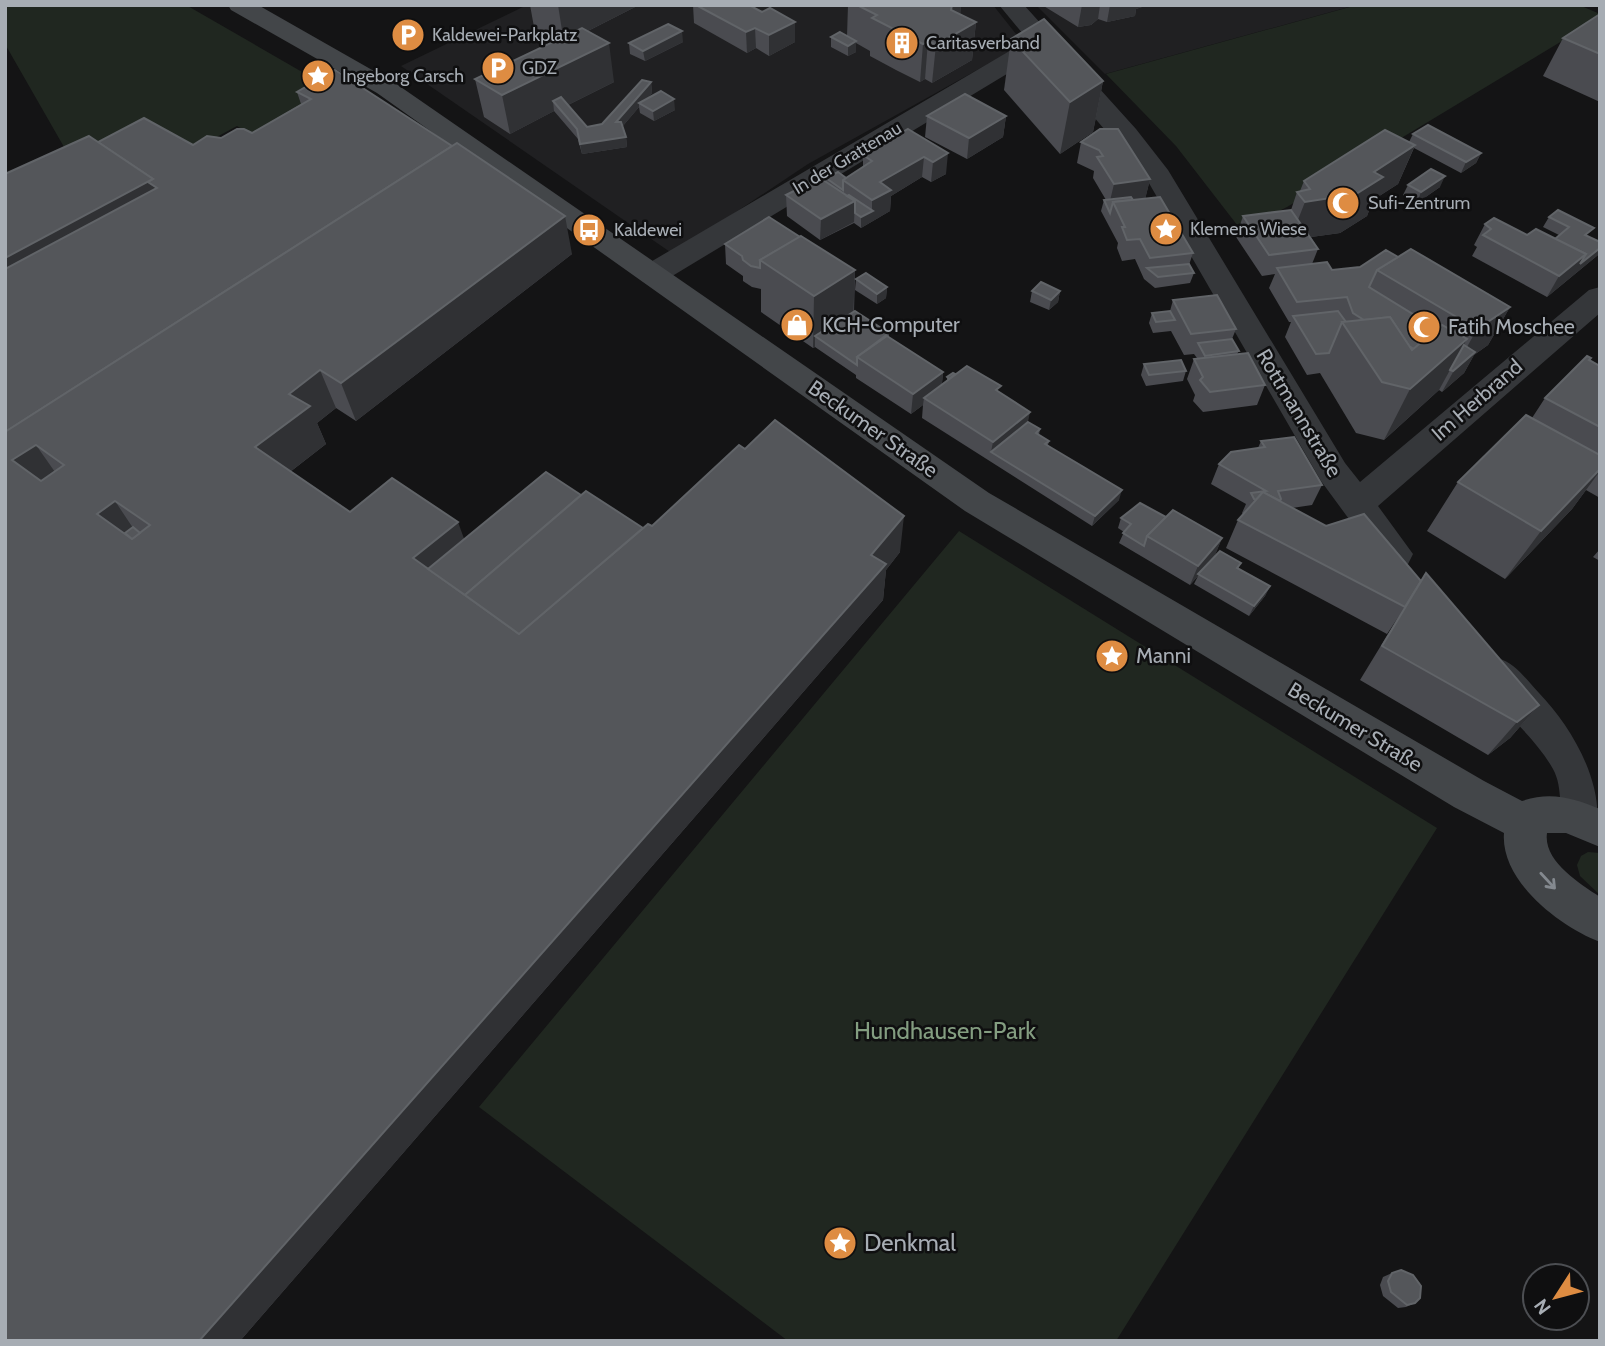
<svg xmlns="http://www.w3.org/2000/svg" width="1605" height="1346" font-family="Cabin,sans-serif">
	<rect width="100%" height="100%" fill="#141415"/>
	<g fill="#202022">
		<path d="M527,5H993L1024,44L808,164L673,254L401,66Z"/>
		<path d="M1036,5H1356L1105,74Z"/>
	</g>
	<g fill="#202720">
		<path d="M5,5H186L349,99L270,146L237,126L187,153L89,172L64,147L5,44Z"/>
		<path d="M1357,5H1579L1600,14V18L1287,207L1241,230L1176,146L1106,74Z"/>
		<path d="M959,531L1437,828L1116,1341H788L479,1107Z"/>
		<path d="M1588,852L1600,853V895L1580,876L1577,865L1581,856Z"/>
	</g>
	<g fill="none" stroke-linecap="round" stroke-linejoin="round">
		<g fill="#35373a" fill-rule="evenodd">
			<path d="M999,5H1024L1136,129L1168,170L1345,463L1360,482L1589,290L1600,287V313L1378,506L1413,554L1408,564L1395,568L1382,564L1321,481L1146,178L1040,54L664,281L653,284L642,281L638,274L642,267L1028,40Z"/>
			<path d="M1498,658C1516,664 1526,679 1539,693C1571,726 1605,783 1596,832L1581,837L1566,832C1557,812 1564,789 1553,769C1533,733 1497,710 1479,674L1484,663Z"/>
		</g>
		<path fill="#434649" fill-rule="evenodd" d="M228,5H258L395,83L989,493L1484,781L1522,801C1550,791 1574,798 1600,809V847L1566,833H1547C1543,861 1579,883 1600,897V942C1560,927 1500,881 1504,833L1454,807L965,511L377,93L231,10Z"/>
	</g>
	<g fill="#4a4b50">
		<path d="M530,5H639L588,31L614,82L568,105L587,127L602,124L651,82L652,93L647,98L675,110L654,121L640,113L639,107L622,127L626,137L627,147L582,154L578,139L554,111L510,134L484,117L475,79L557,40L552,37H544L543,32L534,27Z"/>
		<path d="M693,5H749L795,42L769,56L756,48L747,53L694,23Z"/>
		<path d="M848,5H961L960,14L976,22L972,60L932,83L925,79L920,82L896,70L870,56V51L856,43V52L848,56L831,47V37L847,36Z"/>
		<path d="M1042,5H1148L1136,9L1135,16L1107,22L1098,19L1091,25L1078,27Z"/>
		<path d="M1600,14V102L1543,76L1563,38Z"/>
		<path d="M1011,39L1103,81L1093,132L1060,154L1004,90Z"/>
		<path d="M683,42L645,61L630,54L629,43Z"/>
		<path d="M335,70L572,254L356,421L336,408L317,423L326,444L290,472L350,512L464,539L581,495L643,528L652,526L900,552L886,570L883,600L240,1341H5V174L98,142L193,145L221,138L252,133L301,104L297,92Z"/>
		<path d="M927,116H1006L1003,137L967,159L925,137Z"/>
		<path d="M908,129L946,174L931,182L922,177L891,196L890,211L861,228L854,223L820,240L787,216L786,195L826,181V178H846L863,167V155Z"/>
		<path d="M1100,129L1150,179L1145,199L1193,253L1189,265L1194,273L1190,283L1155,288L1144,279L1135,259L1122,261L1117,248L1118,243L1101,211L1104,200H1106L1093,178L1094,171L1077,163L1081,142Z"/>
		<path d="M1413,134L1481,153L1476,163L1461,173L1414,148L1398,184L1373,200L1367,216L1340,233L1311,237L1318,249L1312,264L1332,270L1360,267L1398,257L1510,307L1488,345L1474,355L1464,373L1442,392L1439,390L1384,440L1356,433L1320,373L1307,375L1285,337L1291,322H1289L1269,288L1275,274L1262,276L1236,237L1243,216L1291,210L1297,192L1300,191L1304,181L1409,142Z"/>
		<path d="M1408,185L1440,187L1417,203L1403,195Z"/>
		<path d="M1549,217L1589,237L1598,255L1547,297L1472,256L1477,247L1474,245L1485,224L1527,235L1555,239L1559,235L1543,227Z"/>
		<path d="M725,244L855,270L854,312L889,333V337L943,372L942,384L947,380V377L1000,392L1028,422L1040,429L1039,435L1049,441L1048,445L1119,500L1092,526L922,418L923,405L911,414L856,378V375L815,347L813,348L761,312V289L752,287L743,281V276L726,264Z"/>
		<path d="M856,279L887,287L886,298L877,304L855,290Z"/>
		<path d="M1032,291H1060L1058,302L1049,310L1030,302Z"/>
		<path d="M1173,300L1236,329L1232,339L1239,351L1237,354L1265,385L1257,405L1203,412L1193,401L1195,395L1187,379L1194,359L1197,358L1194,354L1184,355L1171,331L1153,333L1149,323L1152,313L1170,311Z"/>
		<path d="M1589,361L1600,366V498L1586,490L1572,509L1505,579L1427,531L1458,482L1532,418L1545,398Z"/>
		<path d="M1144,364L1186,371L1183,381L1146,386L1141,375Z"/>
		<path d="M1261,441L1322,485L1312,505L1292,508L1421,581L1539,705L1510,738L1488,755L1360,680L1399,616L1387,634L1226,548L1238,520L1243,514L1242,513L1246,504L1211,484L1219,464L1258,448Z"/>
		<path d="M1166,517L1222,538L1214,557L1241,563L1238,569L1270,586L1265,596L1249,616L1194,584L1198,576L1190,585L1119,543L1124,532L1118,528L1121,518Z"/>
		<path d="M1600,549V561L1593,557Z"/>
		<path d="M1392,1273L1415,1303L1406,1307L1398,1308L1383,1296L1380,1285L1383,1277Z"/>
	</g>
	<g fill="#303134">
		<path d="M558,5H639L564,43Z"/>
		<path d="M941,5H961L960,20Z"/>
		<path d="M1082,5H1100L1098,19L1091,25L1078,27Z"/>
		<path d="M1110,5H1148L1136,9L1135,16L1107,22Z"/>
		<path d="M795,22V42L769,56V35Z"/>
		<path d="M976,22L972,60L932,83L936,45Z"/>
		<path d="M755,28L756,48L747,53L746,32Z"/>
		<path d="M682,31L683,42L645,61L643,51Z"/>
		<path d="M856,41V52L848,56V46Z"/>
		<path d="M928,41L925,79L920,82L923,44Z"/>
		<path d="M609,43L614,82L560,109L553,101L554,111L510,134L502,95Z"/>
		<path d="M1103,81L1093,132L1060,154L1070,102Z"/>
		<path d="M651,82L652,93L642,105L639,103V107L617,133L616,122Z"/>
		<path d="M674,99L675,110L654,121L653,111Z"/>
		<path d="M1006,116L1003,137L967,159L969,138Z"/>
		<path d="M626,137L627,147L582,154L580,144Z"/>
		<path d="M1415,145L1398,184L1373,200L1367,216L1340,233L1290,240L1305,202L1374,172Z"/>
		<path d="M948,153L946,174L931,182L933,162Z"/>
		<path d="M1481,153L1476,163L1461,173L1466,162Z"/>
		<path d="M924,157L922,177L891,196L890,211L861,228V217L872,212V200L880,182Z"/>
		<path d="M1445,176L1440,187L1417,203L1421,192Z"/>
		<path d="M153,179L171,218L5,310V258Z"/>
		<path d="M1150,179L1145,200L1113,202L1109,205L1114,184Z"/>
		<path d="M855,201L854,222L820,240L821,219Z"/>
		<path d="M565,216L572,254L356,421L341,383Z"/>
		<path d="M1600,248V252L1598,255L1547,297L1559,276L1586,254Z"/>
		<path d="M855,270L853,322L815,336V347L813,348L814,296Z"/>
		<path d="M887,287L886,298L877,304V294Z"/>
		<path d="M1060,291L1058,302L1049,310L1051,300Z"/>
		<path d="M1510,307L1488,345L1474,355L1464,373L1442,392L1477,329Z"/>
		<path d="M1467,339L1439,390L1384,440L1410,389Z"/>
		<path d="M320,370L336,408L317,423L326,444L273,485L255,447L289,394Z"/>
		<path d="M943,372L941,392L924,398L923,405L911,414L913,394Z"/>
		<path d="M1030,412L1026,432L991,452L993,442Z"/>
		<path d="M5,444L36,445L62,482L5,487Z"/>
		<path d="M1600,469V471L1572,509L1505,579L1541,531Z"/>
		<path d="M1122,490L1119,500L1092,526L1095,516Z"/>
		<path d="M115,501L139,537L126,548L97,514Z"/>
		<path d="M904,516L900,552L886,570L883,600L240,1341H199Z"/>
		<path d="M458,522L471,558L436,587L413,558Z"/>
		<path d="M1222,538L1214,558L1190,585L1198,566Z"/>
		<path d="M1270,586L1265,596L1249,616L1254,606Z"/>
		<path d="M1539,705L1510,738L1488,755L1517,722Z"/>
	</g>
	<g fill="#54565a" stroke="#616468" stroke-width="2" fill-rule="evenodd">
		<path d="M696,5H749L762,12L770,8L795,22L769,35L755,28L746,32Z"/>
		<path d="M857,5H952L951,10L976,22L936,45L928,41L923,44L872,18L877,15Z"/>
		<path d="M1600,14V54L1563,38Z"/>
		<path d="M1044,19L1103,81L1070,102L1011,39Z"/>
		<path d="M668,24L682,31L643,51L629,43Z"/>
		<path d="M582,28L609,43L502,95L475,79Z"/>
		<path d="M840,32L856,41L848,46L831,37Z"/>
		<path d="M335,70L452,146L5,432V269L157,188L148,182L153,179L98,142L144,118L193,145L207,136L221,138L237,129H244L252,133L311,99L297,92Z"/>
		<path d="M642,80L651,82L616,122H621L626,137L580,144L577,129L553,101L561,97L587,127L602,124Z"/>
		<path d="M661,91L674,99L653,111L639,103Z"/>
		<path d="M965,94L1006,116L969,138L927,116Z"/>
		<path d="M1428,125L1481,153L1466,162L1413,134Z"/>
		<path d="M908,129L948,153L933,162L924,157L880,182L891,190L872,200L843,180L872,161L863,155Z"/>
		<path d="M1100,129H1118L1150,179L1114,184L1097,157L1103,156L1099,150L1081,142Z"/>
		<path d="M1385,130L1415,145L1374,172L1383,177L1356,194L1305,202L1297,192L1310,189L1304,181Z"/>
		<path d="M89,136L153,179L5,258V174Z"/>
		<path d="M457,143L565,216L341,383L320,370L289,394L310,406L255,447L350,512L392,478L458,522L413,558L519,634L648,524L652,526L739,445L745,449L775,420L904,516L871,555L886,564L199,1341H5V432ZM36,445L64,465L41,481L12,460ZM115,501L150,525L132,539L97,514Z"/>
		<path d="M1431,169L1445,176L1421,192L1408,185Z"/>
		<path d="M838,172L846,178L843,180V190L826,178Z"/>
		<path d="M820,178L855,201L821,219L786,195Z"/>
		<path d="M849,195L873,211L861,217L855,213V201L847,196Z"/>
		<path d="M1131,197L1133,200L1113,202L1110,213L1104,200Z"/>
		<path d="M1160,197L1193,253L1150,258L1140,239L1127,240L1122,227H1125L1113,202Z"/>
		<path d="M1291,210L1318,249L1269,255L1243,216Z"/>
		<path d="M1558,210L1594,228L1585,235L1600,242V248L1580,264L1586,254L1555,239L1569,227L1549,217Z"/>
		<path d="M769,217L800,237L760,260V268L751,266L743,260L742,256L725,244Z"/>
		<path d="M1494,218L1527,235L1536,229L1586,254L1559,276L1483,235L1491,229L1485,224Z"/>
		<path d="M801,236L855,270L814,296L760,260Z"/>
		<path d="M1411,249L1510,307L1477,329L1377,270Z"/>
		<path d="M1386,250L1398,257L1377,270L1369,287L1437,329L1414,349L1409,346L1390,317L1364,320L1353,313L1347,297L1297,302L1277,268L1327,262L1332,270L1360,267Z"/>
		<path d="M1189,264L1194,273L1158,277L1147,268Z"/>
		<path d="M866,273L887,287L877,294L856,279Z"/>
		<path d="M1041,282L1060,291L1051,300L1032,291Z"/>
		<path d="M1217,295L1236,329L1191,334L1173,300Z"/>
		<path d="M855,311L889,333L857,357V365L815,336Z"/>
		<path d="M1170,311L1175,320L1156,322L1152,313Z"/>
		<path d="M1338,311L1346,322H1342L1329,353L1316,354L1293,316Z"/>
		<path d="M1390,317L1412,350L1442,325L1467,339L1410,389L1382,382L1342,322Z"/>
		<path d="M887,336L943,372L913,394L857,357Z"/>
		<path d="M1232,339L1239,351L1205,356L1198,343Z"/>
		<path d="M1464,345L1475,352L1453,371L1450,370Z"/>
		<path d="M1248,353L1265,385L1210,392L1200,380L1203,377L1194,359Z"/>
		<path d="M1587,356L1591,358L1589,360L1600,366V427L1545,398Z"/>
		<path d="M1181,360L1186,371L1149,375L1144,364Z"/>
		<path d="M967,366L1001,386L996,390L1030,412L993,442L924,398Z"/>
		<path d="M953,373L955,374L949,379L947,377Z"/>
		<path d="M1526,415L1600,455V469L1541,531L1458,482Z"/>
		<path d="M1028,422L1040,429L1036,433L1049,441L1045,444L1122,490L1095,516L991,452Z"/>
		<path d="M1294,437L1322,485L1278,491L1281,499L1280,501L1263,492L1256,500L1254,499L1251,493L1266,491L1219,464L1231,452L1265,447L1261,441Z"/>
		<path d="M546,472L581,495L465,595L428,569Z"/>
		<path d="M586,491L643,528L519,634L465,595Z"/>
		<path d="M1263,492L1326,526L1364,514L1421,581L1405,607L1238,520Z"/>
		<path d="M1140,503L1166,517L1147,536L1144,546L1123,533L1131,524L1121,518Z"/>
		<path d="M1173,510L1222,538L1198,566L1147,536Z"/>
		<path d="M133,527L140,533L132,539L125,533Z"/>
		<path d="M1220,551L1241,563L1237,568L1270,586L1254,606L1198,574Z"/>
		<path d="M1426,573L1539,705L1517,722L1382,646Z"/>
		<path d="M1401,1270L1413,1275L1421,1286L1420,1298L1415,1303L1407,1305L1391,1292L1388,1281L1392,1273Z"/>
	</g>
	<defs><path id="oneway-shaft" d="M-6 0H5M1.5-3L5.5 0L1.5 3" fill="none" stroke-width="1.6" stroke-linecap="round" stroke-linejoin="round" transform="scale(1.75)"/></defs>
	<use stroke="#84898f" href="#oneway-shaft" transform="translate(1548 881) rotate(47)"/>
	<defs>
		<symbol id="parking-disc" viewBox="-11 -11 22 22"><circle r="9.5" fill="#de8c42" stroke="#0f0f10"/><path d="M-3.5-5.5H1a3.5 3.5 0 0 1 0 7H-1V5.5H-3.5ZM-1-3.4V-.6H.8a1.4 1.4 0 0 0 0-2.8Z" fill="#fff"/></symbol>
		<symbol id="building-disc" viewBox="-11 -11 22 22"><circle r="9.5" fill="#de8c42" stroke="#0f0f10"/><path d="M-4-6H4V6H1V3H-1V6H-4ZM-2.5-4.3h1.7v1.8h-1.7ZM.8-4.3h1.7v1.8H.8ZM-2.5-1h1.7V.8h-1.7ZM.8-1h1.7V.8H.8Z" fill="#fff"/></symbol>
		<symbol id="sight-disc" viewBox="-11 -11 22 22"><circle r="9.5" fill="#de8c42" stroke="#0f0f10"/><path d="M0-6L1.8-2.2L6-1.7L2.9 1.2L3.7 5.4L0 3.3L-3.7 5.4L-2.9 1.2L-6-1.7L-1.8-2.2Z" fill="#fff"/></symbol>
		<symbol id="mosque-disc" viewBox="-11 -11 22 22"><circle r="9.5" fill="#de8c42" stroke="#0f0f10"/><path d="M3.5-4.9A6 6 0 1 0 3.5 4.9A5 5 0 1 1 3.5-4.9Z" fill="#fff"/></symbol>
		<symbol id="bus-disc" viewBox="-11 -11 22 22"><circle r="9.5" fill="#de8c42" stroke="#0f0f10"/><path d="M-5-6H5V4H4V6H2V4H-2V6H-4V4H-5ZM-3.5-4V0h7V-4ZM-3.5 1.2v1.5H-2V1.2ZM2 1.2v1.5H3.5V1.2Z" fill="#fff"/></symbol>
		<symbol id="shop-disc" viewBox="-11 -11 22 22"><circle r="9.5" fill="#de8c42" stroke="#0f0f10"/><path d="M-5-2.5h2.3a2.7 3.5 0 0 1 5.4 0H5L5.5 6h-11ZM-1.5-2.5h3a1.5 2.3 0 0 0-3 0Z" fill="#fff"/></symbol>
	</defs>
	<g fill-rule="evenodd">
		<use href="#parking-disc" x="389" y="16" width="38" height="38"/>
		<use href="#building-disc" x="883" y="24" width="38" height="38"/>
		<use href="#parking-disc" x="479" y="49" width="38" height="38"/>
		<use href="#sight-disc" x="299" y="57" width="38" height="38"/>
		<use href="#mosque-disc" x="1324" y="184" width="38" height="38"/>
		<use href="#sight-disc" x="1147" y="210" width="38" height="38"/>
		<use href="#bus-disc" x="570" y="211" width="38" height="38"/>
		<use href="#shop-disc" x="778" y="306" width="38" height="38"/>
		<use href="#mosque-disc" x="1405" y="308" width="38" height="38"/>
		<use href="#sight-disc" x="1093" y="637" width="38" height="38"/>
		<use href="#sight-disc" x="821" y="1224" width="38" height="38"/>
	</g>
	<g text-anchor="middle" stroke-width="5" stroke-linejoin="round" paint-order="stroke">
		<g font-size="18" fill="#a7adb4" stroke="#0f0f10" text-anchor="start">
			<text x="432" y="41">Kaldewei-Parkplatz</text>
			<text x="926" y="49">Caritasverband</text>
			<text x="522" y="74">GDZ</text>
			<text x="342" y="82">Ingeborg Carsch</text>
			<text x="1368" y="209">Sufi-Zentrum</text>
			<text x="1190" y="235">Klemens Wiese</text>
			<text x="614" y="236">Kaldewei</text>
		</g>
		<g font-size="18" fill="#a7adb4" stroke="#0f0f10">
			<text transform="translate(847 158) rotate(-31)" y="6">In der Grattenau</text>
		</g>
		<g font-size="21" fill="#a7adb4" stroke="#0f0f10" text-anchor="start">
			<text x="822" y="332">KCH-Computer</text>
			<text x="1448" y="334">Fatih Moschee</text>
			<text x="1136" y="663">Manni</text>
		</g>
		<g font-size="21" fill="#a7adb4" stroke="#0f0f10">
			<text transform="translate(1477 400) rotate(-41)" y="7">Im Herbrand</text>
			<text transform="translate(1299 413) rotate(59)" y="7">Rottmannstraße</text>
			<text transform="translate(873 429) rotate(35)" y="7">Beckumer Straße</text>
			<text transform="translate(1355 727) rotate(31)" y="7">Beckumer Straße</text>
		</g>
		<g font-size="24" fill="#839d80" stroke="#0f0f10">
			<text x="945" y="1039">Hundhausen-Park</text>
		</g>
		<g font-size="24" fill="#a7adb4" stroke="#0f0f10" text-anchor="start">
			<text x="864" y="1251">Denkmal</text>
		</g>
	</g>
	<rect width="1605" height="1346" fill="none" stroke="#a7adb4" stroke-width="14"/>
	<g transform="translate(1556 1297) rotate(234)"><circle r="33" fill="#0f0f10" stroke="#4c4e52" stroke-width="2"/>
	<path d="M0-5L12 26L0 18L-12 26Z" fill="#de8c42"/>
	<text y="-10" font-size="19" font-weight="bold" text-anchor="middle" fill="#a7adb4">N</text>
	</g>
</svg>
